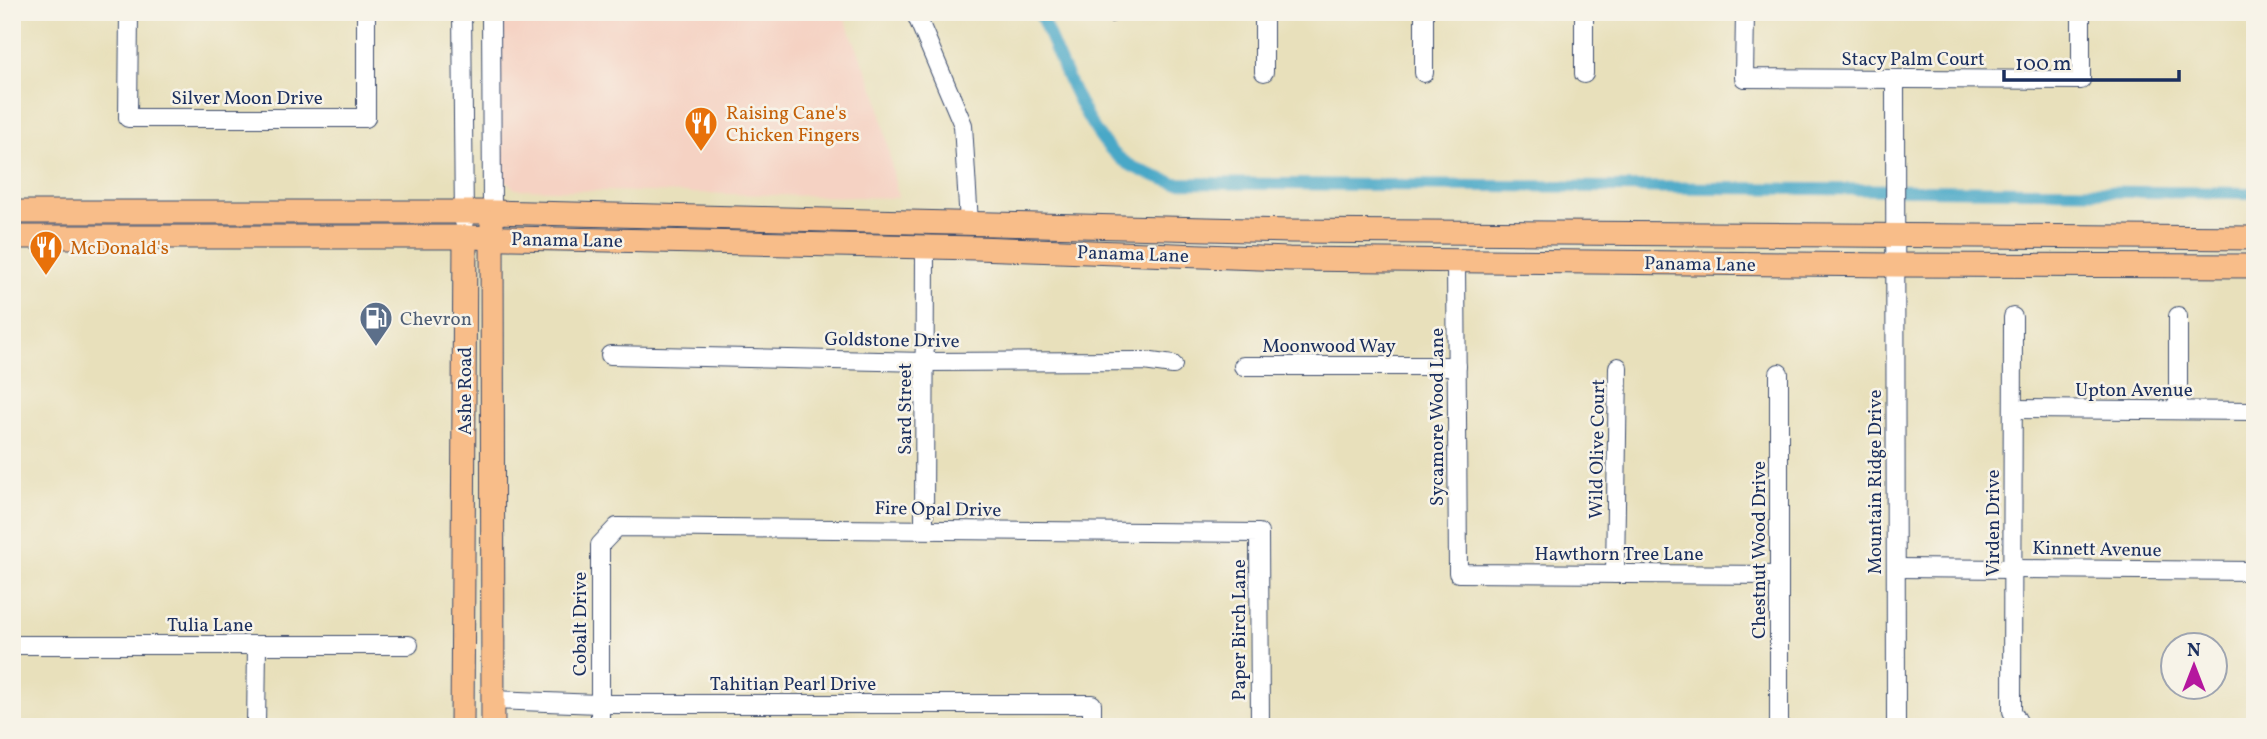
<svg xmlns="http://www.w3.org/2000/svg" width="2267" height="739" font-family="Vollkorn,serif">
	<rect width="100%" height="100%" fill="#f7f3e8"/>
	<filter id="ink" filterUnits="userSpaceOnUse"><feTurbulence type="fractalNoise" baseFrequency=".0143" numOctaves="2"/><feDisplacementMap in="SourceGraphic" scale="14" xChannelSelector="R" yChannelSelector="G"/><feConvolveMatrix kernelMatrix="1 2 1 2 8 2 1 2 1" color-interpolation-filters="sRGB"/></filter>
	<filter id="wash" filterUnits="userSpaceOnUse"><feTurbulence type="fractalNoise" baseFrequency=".00686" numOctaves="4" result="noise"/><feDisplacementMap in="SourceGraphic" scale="28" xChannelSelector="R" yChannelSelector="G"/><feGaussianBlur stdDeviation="1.57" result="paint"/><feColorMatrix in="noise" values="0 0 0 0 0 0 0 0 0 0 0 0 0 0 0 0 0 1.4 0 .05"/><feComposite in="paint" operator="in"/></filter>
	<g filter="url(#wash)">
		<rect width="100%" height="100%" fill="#e8e0bb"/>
		<path fill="#f5d2c3" d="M500,12H842L878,98L898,198L515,189L497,172Z"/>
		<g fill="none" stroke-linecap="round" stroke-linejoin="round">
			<path stroke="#48a8c7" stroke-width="12" d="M1039,12C1058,54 1083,125 1116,155C1133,170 1154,176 1175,183L2255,193"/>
		</g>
	</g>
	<g filter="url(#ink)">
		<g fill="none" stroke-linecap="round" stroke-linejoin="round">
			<defs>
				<g id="minor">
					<path d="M129,12L128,118H366V12"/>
					<path d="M462,12L464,222"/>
					<path d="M491,12L492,212"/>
					<path d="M915,12L963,125L969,223"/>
					<path d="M1111,12V13"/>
					<path d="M1745,12L1744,78L2081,80V12"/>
					<path d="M1264,72V12"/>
					<path d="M1424,73V12"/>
					<path d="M1584,74V12"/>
					<path d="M1895,79L1896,727"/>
					<path d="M1456,261L1458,573L1779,575"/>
					<path d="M2178,316V410"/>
					<path d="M2013,317L2012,711L2021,727"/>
					<path d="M610,355L925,362L1144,361L1173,365"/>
					<path d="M1243,366H1457"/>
					<path d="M1779,373V727"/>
					<path d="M2013,409L2255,411"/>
					<path d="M924,529L925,247"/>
					<path d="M1896,568L2255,571"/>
					<path d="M1615,574L1618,367"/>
					<path d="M12,645H409"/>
					<path d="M493,700L599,704H1092V727"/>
					<path d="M256,727L257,645"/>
					<path d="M600,727V545L617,527L1259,533L1260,727"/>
				</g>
				<g id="major">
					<path d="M12,212H492L1290,231L2255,238"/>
					<path d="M492,222L493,727"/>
					<path d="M12,237H465L976,248L1289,259L1894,265L2255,266"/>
					<path d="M462,727L465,237"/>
				</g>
			</defs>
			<use href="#minor" stroke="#3a4a6c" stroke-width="20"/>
			<use href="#major" stroke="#3a4a6c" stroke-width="25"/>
			<use href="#minor" stroke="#fff" stroke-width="18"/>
			<use href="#major" stroke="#f8bd89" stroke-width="23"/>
		</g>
	</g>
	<defs>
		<symbol id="restaurant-pin" viewBox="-11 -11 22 30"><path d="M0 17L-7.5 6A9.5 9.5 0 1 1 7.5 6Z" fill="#e8710a" stroke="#f7f3e8"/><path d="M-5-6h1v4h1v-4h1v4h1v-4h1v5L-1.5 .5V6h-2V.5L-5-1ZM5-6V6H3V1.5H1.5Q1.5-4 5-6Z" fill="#fff"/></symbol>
		<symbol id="fuel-pin" viewBox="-11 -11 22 30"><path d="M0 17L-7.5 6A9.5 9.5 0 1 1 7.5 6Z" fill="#5c6f8a" stroke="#f7f3e8"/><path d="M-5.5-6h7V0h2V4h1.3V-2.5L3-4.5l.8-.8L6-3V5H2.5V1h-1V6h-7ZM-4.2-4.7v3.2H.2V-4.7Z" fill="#fff"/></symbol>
	</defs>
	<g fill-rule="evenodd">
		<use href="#restaurant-pin" x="682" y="104" width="38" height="52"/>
		<use href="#restaurant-pin" x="27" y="228" width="38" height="52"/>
		<use href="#fuel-pin" x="357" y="299" width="38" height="52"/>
	</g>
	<g text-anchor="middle" stroke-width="5" stroke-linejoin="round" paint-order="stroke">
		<g font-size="19" fill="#1b2f5e" stroke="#f7f3e8">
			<text x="1913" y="65">Stacy Palm Court</text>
			<text x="247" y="104">Silver Moon Drive</text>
			<text transform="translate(567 239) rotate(1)" y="7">Panama Lane</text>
			<text transform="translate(1133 253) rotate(2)" y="7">Panama Lane</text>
			<text transform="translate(1700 263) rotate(1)" y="7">Panama Lane</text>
			<text transform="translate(892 339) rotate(1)" y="7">Goldstone Drive</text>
			<text x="1329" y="352">Moonwood Way</text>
			<text x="2134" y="396">Upton Avenue</text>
			<text transform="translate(464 391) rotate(-90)" y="7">Ashe Road</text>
			<text transform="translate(904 409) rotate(-90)" y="7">Sard Street</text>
			<text transform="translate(1436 417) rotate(-90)" y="7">Sycamore Wood Lane</text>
			<text transform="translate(1596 449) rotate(-89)" y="7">Wild Olive Court</text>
			<text transform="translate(1874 482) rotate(-90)" y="7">Mountain Ridge Drive</text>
			<text transform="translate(938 508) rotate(1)" y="7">Fire Opal Drive</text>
			<text transform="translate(1992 523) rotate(-90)" y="7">Virden Drive</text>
			<text transform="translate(2097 548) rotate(1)" y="7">Kinnett Avenue</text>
			<text transform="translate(1758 550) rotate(-90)" y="7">Chestnut Wood Drive</text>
			<text x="1619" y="560">Hawthorn Tree Lane</text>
			<text x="210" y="631">Tulia Lane</text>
			<text transform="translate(579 624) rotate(-90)" y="7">Cobalt Drive</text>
			<text transform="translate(1238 630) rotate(-90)" y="7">Paper Birch Lane</text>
			<text x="793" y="690">Tahitian Pearl Drive</text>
		</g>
		<g font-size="19" fill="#c56008" stroke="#f7f3e8" text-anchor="start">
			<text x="726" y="119">Raising Cane's<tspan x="726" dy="22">Chicken Fingers</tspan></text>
			<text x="70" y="254">McDonald's</text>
		</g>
		<g font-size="19" fill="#4e5e75" stroke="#f7f3e8" text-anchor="start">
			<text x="400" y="325">Chevron</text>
		</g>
	</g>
	<rect width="2267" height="739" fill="none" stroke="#f7f3e8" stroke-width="42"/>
	<g transform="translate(2194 666)"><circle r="33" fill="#f7f3e8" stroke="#9fa5b1" stroke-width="2"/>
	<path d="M0-5L12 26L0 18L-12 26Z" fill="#b5179e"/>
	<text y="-10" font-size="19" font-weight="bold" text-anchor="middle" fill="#1b2f5e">N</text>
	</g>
	<path d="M2004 70v10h175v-10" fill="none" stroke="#1b2f5e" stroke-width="3.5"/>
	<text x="2015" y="70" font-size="21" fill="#1b2f5e" stroke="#f7f3e8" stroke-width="5" paint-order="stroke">100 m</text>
</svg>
